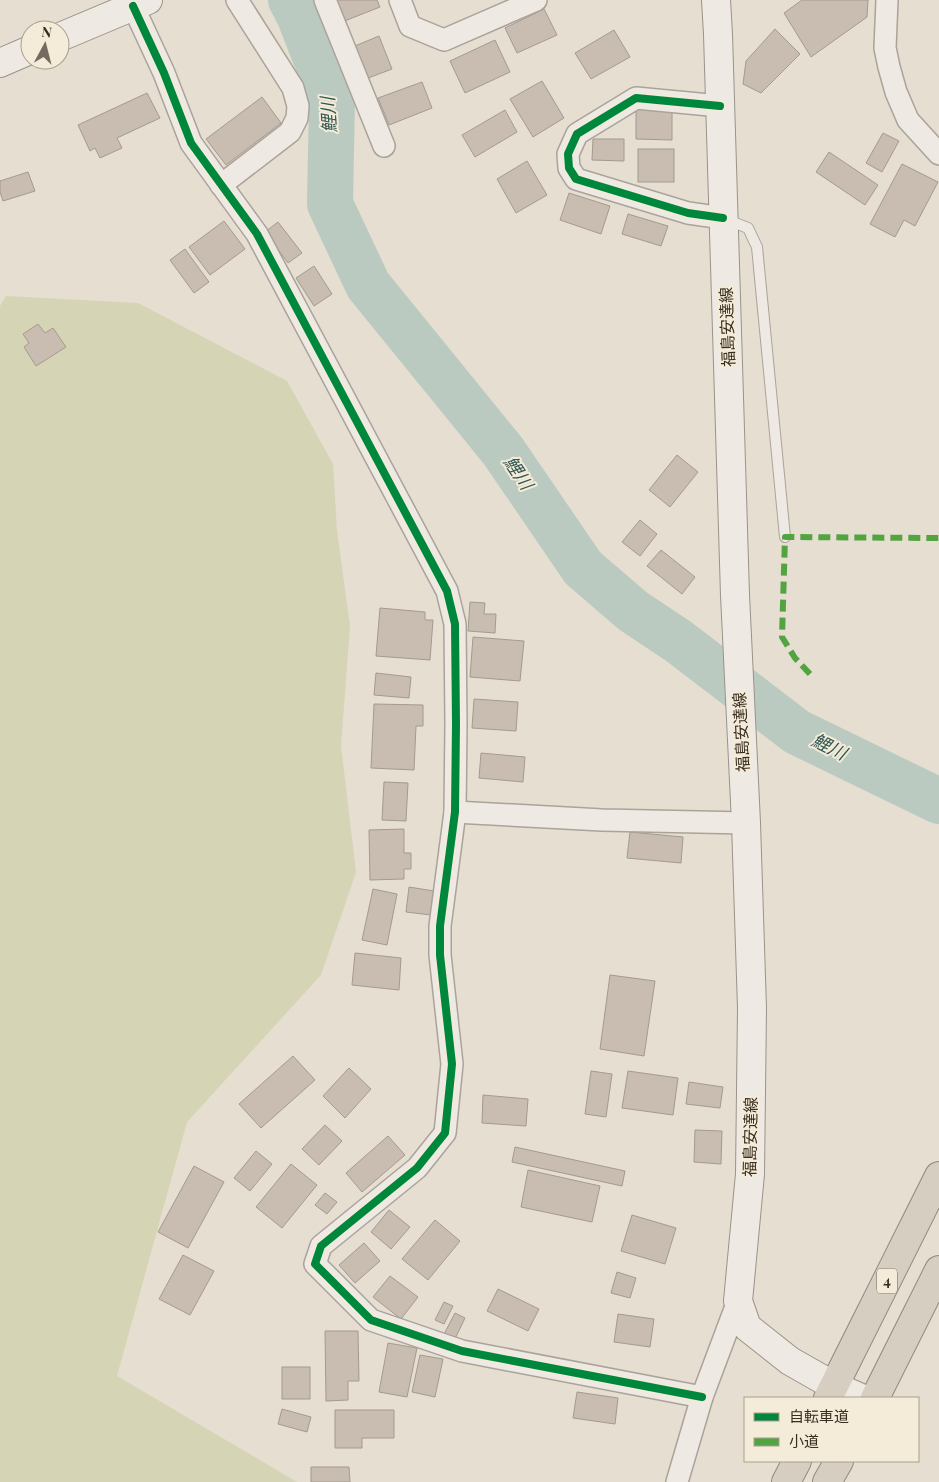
<svg xmlns="http://www.w3.org/2000/svg" width="939" height="1482" font-family="'Playfair Display','Noto Sans JP',serif">
	<rect width="100%" height="100%" fill="#e5ded1"/>
	<path fill="#d5d4b4" d="M6,296L138,303L287,381L333,464L337,531L350,626L341,746L356,872L321,975L187,1122L117,1376L297,1482H0V306Z"/>
	<g fill="none" stroke-linecap="round" stroke-linejoin="round">
		<path stroke="#bbcac0" stroke-width="46" d="M291,0L299,15L332,100L330,204L368,285L503,451L583,568L633,611L678,641L797,732L939,801"/>
	</g>
	<g fill="#c9bdb2" stroke="#a59a90">
		<path d="M333,0H377L380,7L342,22Z"/>
		<path d="M802,0H868L867,17L811,57L784,13Z"/>
		<path d="M544,9L557,35L517,53L505,28Z"/>
		<path d="M775,29L800,54L761,93L743,84L746,61Z"/>
		<path d="M614,30L630,57L591,79L575,53Z"/>
		<path d="M379,36L392,69L363,80L350,48Z"/>
		<path d="M495,40L510,72L465,93L450,61Z"/>
		<path d="M542,81L564,118L533,137L510,99Z"/>
		<path d="M422,82L432,108L389,125L378,98Z"/>
		<path d="M147,93L160,118L117,138L122,148L100,158L95,148L90,151L78,125Z"/>
		<path d="M262,97L281,123L226,165L206,139Z"/>
		<path d="M636,109H672V140L636,139Z"/>
		<path d="M505,110L517,132L475,157L462,135Z"/>
		<path d="M883,133L899,141L882,172L866,163Z"/>
		<path d="M593,139H624V161L592,160Z"/>
		<rect x="638" y="149" width="36" height="33"/>
		<path d="M829,152L878,185L865,205L816,172Z"/>
		<path d="M527,161L547,195L516,213L497,179Z"/>
		<path d="M902,164L938,182L915,226L904,220L895,237L870,224Z"/>
		<path d="M28,172L35,191L3,201L0,192V181Z"/>
		<path d="M569,193L610,206L601,234L560,220Z"/>
		<path d="M628,214L668,226L661,246L622,234Z"/>
		<path d="M224,221L245,249L210,275L189,247Z"/>
		<path d="M278,222L302,253L288,263L265,232Z"/>
		<path d="M185,249L209,282L194,293L170,260Z"/>
		<path d="M314,266L332,294L314,306L296,278Z"/>
		<path d="M38,324L45,333L53,328L66,347L36,366L24,347L29,343L23,334Z"/>
		<path d="M677,455L698,472L670,507L649,490Z"/>
		<path d="M640,520L657,534L640,556L622,542Z"/>
		<path d="M661,550L695,577L682,594L647,566Z"/>
		<path d="M470,602L485,603L484,614H496L495,633L468,631Z"/>
		<path d="M380,608L425,612V620H433L430,660L376,656Z"/>
		<path d="M473,637L524,641L520,681L470,677Z"/>
		<path d="M376,673L411,677L409,698L374,695Z"/>
		<path d="M474,699L518,702L516,731L472,728Z"/>
		<path d="M374,704L423,705V726H416L414,770L371,768Z"/>
		<path d="M481,753L525,757L523,782L479,778Z"/>
		<path d="M384,782L408,783L406,821L382,820Z"/>
		<path d="M404,829V853H411V869H404V879L370,880L369,830Z"/>
		<path d="M630,832L683,837L681,863L627,858Z"/>
		<path d="M409,887L434,891L431,915L406,912Z"/>
		<path d="M373,889L397,894L387,945L362,940Z"/>
		<path d="M355,953L401,958L399,990L352,985Z"/>
		<path d="M610,975L655,981L644,1056L600,1049Z"/>
		<path d="M293,1056L315,1080L261,1128L239,1104Z"/>
		<path d="M349,1068L371,1089L345,1118L323,1096Z"/>
		<path d="M591,1071L612,1074L606,1117L585,1114Z"/>
		<path d="M628,1071L678,1078L673,1115L622,1108Z"/>
		<path d="M689,1082L723,1087L720,1108L686,1104Z"/>
		<path d="M483,1095L528,1099L526,1126L482,1123Z"/>
		<path d="M325,1125L342,1141L319,1165L302,1149Z"/>
		<path d="M695,1130L722,1131L721,1164L694,1162Z"/>
		<path d="M388,1136L405,1155L362,1192L346,1173Z"/>
		<path d="M515,1147L625,1171L622,1186L512,1162Z"/>
		<path d="M256,1151L272,1164L250,1191L234,1178Z"/>
		<path d="M291,1164L317,1185L282,1228L256,1207Z"/>
		<path d="M194,1166L224,1182L188,1248L158,1232Z"/>
		<path d="M528,1170L600,1186L592,1222L521,1207Z"/>
		<path d="M325,1193L337,1202L327,1214L315,1205Z"/>
		<path d="M389,1210L410,1227L391,1249L371,1232Z"/>
		<path d="M632,1215L676,1228L665,1264L621,1251Z"/>
		<path d="M435,1220L460,1241L428,1280L402,1259Z"/>
		<path d="M364,1243L380,1261L355,1283L339,1265Z"/>
		<path d="M183,1255L214,1271L190,1315L159,1299Z"/>
		<path d="M617,1272L636,1278L630,1298L611,1293Z"/>
		<path d="M390,1276L418,1297L401,1319L373,1297Z"/>
		<path d="M498,1289L539,1309L528,1331L487,1311Z"/>
		<path d="M444,1302L453,1306L444,1324L435,1320Z"/>
		<path d="M455,1313L465,1318L454,1341L443,1336Z"/>
		<path d="M618,1314L654,1319L650,1347L614,1342Z"/>
		<path d="M325,1331H358L359,1381H348V1400L326,1401Z"/>
		<path d="M388,1343L417,1348L407,1397L379,1392Z"/>
		<path d="M420,1355L443,1359L435,1397L412,1392Z"/>
		<rect x="282" y="1367" width="28" height="32"/>
		<path d="M577,1392L618,1398L615,1424L573,1418Z"/>
		<path d="M282,1409L311,1417L307,1432L278,1424Z"/>
		<path d="M335,1410H394V1438H362V1448H335Z"/>
		<path d="M311,1467H349L350,1482H311Z"/>
	</g>
	<g fill="none" stroke-linecap="round" stroke-linejoin="round">
		<defs>
			<path id="lane" d="M725,219L748,228L757,247L785,537"/>
			<g id="street">
				<path d="M325,0L384,146"/>
				<path d="M400,0L410,26L444,40L536,0"/>
				<path d="M887,0L885,48L889,67L896,92L908,120L939,154"/>
				<path d="M133,6L164,73L191,143L257,234L447,591L455,624L456,724L455,812L440,926V955L452,1064L445,1133L417,1168L321,1246L315,1264L371,1320L462,1351L702,1397"/>
				<path d="M720,106L636,98L577,134L568,154L569,168L576,179L688,213L723,218"/>
				<path d="M221,185L290,132L297,118L298,106L293,88L237,0"/>
				<path d="M455,812L602,820L746,823"/>
				<path d="M677,1482L702,1397L738,1301"/>
			</g>
			<g id="secondary">
				<path d="M716,0L718,34L735,595L746,823L752,1008L750,1174L738,1301L747,1327L790,1361L834,1386L861,1398"/>
				<path d="M60,37L148,0"/>
				<path d="M0,63L30,50"/>
			</g>
			<g id="highway">
				<path d="M828,1398L939,1176"/>
				<path d="M875,1398L939,1270"/>
				<path d="M786,1482L797,1461"/>
				<path d="M827,1482L839,1461"/>
			</g>
		</defs>
		<use href="#lane" stroke="#aaa399" stroke-width="12"/>
		<use href="#street" stroke="#aaa399" stroke-width="24"/>
		<use href="#secondary" stroke="#9a9389" stroke-width="30"/>
		<use href="#highway" stroke="#908980" stroke-width="30"/>
		<use href="#lane" stroke="#eee9e2" stroke-width="10"/>
		<use href="#street" stroke="#eee9e2" stroke-width="21"/>
		<use href="#secondary" stroke="#eee9e2" stroke-width="28"/>
		<use href="#highway" stroke="#d7cec2" stroke-width="28"/>
		<path stroke="#53a441" stroke-width="6" stroke-dasharray="12 6" stroke-linecap="butt" d="M810,674L795,658L782,637L785,537L939,538"/>
		<defs>
			<g id="cycleway">
				<path d="M133,6L164,73L191,143L257,234L447,591L455,624L456,724L455,812L440,926V955L452,1064L445,1133L417,1168L321,1246L315,1264L371,1320L462,1351L702,1397"/>
				<path d="M720,106L636,98L577,134L568,154L569,168L576,179L688,213L723,218"/>
			</g>
		</defs>
		<use href="#cycleway" stroke="#f4ebd8" stroke-width="11"/>
		<use href="#cycleway" stroke="#00873e" stroke-width="8"/>
	</g>
	<g text-anchor="middle" stroke-width="4" stroke-linejoin="round" paint-order="stroke">
		<rect fill="#f4ebd8" stroke="#716558" stroke-width="1" x="877" y="1268.5" width="20" height="25" rx="4"/>
		<g font-size="15" font-weight="bold" fill="#392c21">
			<text x="887" y="1286">4</text>
		</g>
		<g font-size="16" fill="#392c21" stroke="#f4ebd8">
			<text transform="translate(727 327) rotate(-92)" y="6">福島安達線</text>
			<text transform="translate(741 732) rotate(-93)" y="6">福島安達線</text>
			<text transform="translate(750 1137) rotate(-89)" y="6">福島安達線</text>
		</g>
		<g font-size="18" font-style="italic" fill="#315854" stroke="#f4ebd8">
			<text transform="translate(329 115) rotate(-94)" y="6">鯉川</text>
			<text transform="translate(518 473) rotate(56)" y="6">鯉川</text>
			<text transform="translate(829 747) rotate(26)" y="6">鯉川</text>
		</g>
	</g>
	<rect x="744" y="1397" width="175" height="65" fill="#f4ebd8" stroke="#a99f8f"/>
	<rect x="754" y="1413" width="25" height="8" fill="#00873e" stroke="#a99f8f"/>
	<text x="789" y="1422" font-size="15" fill="#392c21">自転車道</text>
	<rect x="754" y="1438" width="25" height="8" fill="#53a441" stroke="#a99f8f"/>
	<text x="789" y="1447" font-size="15" fill="#392c21">小道</text>
	<g transform="translate(45 45) rotate(7)"><circle r="24" fill="#f4ebd8" stroke="#a99f8f"/>
	<path d="M0-4L9 19L0 12L-9 19Z" fill="#756a5f"/>
	<text y="-8" font-size="14" font-weight="bold" text-anchor="middle" fill="#392c21">N</text>
	</g>
</svg>
